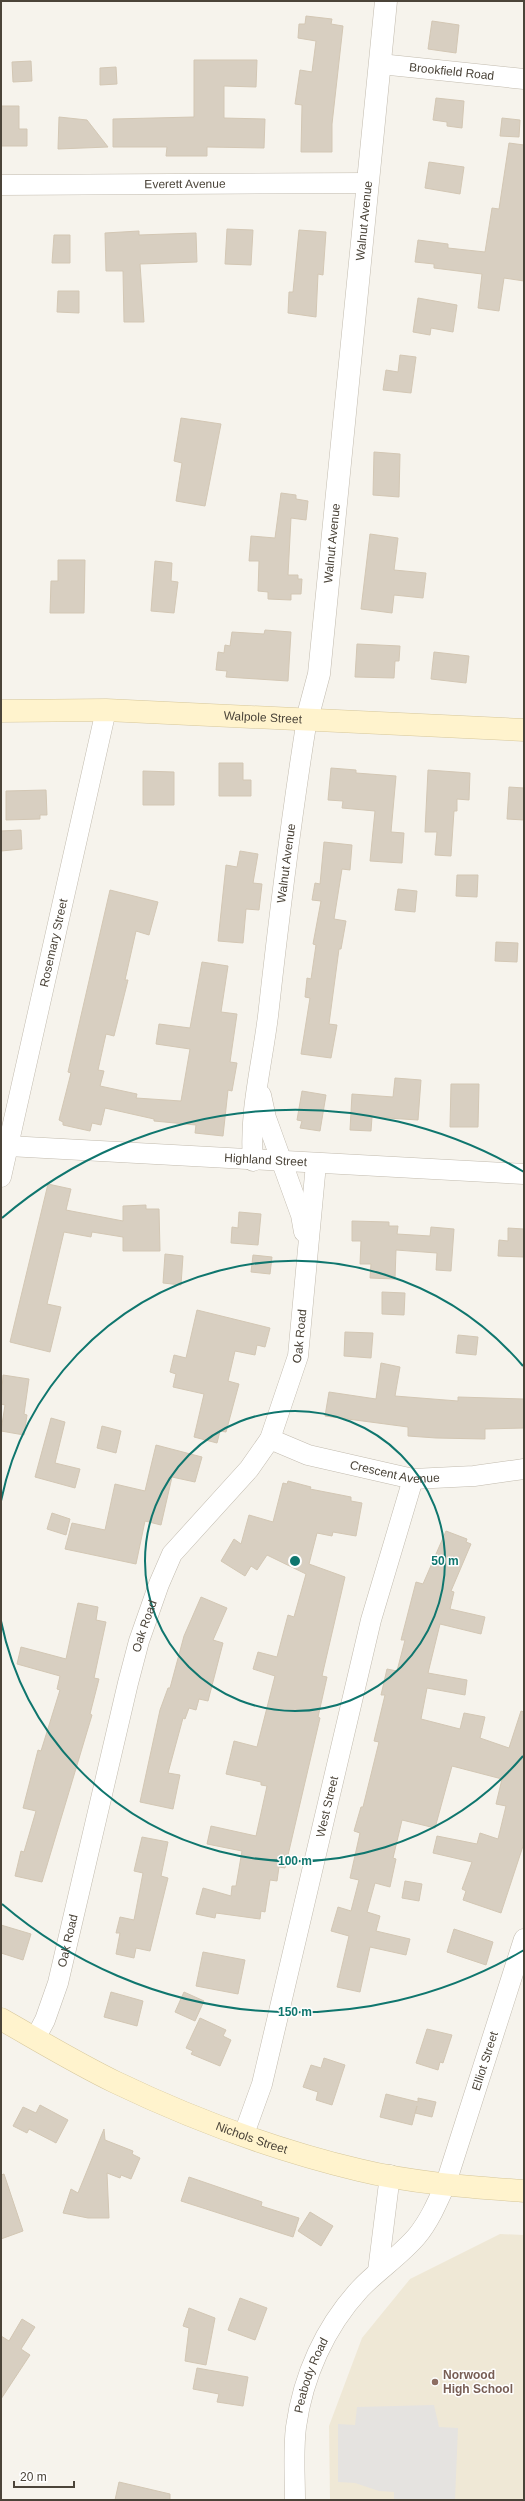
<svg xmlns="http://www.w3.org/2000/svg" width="525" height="2501" font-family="Arial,sans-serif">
	<rect width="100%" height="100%" fill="#f6f3ec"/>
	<path fill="#efe8d6" d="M500,2234L524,2235V2500H330L329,2426L362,2338L410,2279Z"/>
	<path fill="#e5e3e0" d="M434,2405L439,2427L458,2428L455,2500H394V2492L379,2491L355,2483L338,2482V2424L355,2425L357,2407Z"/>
	<g fill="#d8cfc1" stroke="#d3c7b4">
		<path d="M306,16L332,19L331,24L343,26L332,124V152H301L302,105L295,104L300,70L312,72L316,41L298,38L299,24H305Z"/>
		<path d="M432,21L459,25L456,53L428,49Z"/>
		<path d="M194,60H257L256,87L224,86V118L265,119L264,148L207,147V156H166L167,147H113V119L194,117Z"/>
		<path d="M31,61L32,81L13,82L12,62Z"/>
		<path d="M116,67L117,84L100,85V68Z"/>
		<path d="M436,98L464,101L462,128L447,126V122L433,120Z"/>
		<path d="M1,106H19V129H27V146H1Z"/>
		<path d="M59,117L87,120L108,147L58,149Z"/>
		<path d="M502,118L520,120L519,137L500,136Z"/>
		<path d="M509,143L524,145V281L504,278L499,311L478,308L482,274L434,268V264L415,262L418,240L448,244V248L485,252L492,208L499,209Z"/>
		<path d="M429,162L464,167L460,194L425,188Z"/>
		<path d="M227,229L253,230L251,265L225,264Z"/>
		<path d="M299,230L326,232L323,275L318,274L316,317L288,313L289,292H293Z"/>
		<path d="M139,231V235L196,233L197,262L140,264L144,322H124L123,271H106L105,233Z"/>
		<path d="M54,235H70V263H52Z"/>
		<path d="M58,291H79V313L57,312Z"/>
		<path d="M418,298L457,305L453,332L431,328L430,335L413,332Z"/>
		<path d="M400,355L416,357L411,393L383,390L386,370L398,372Z"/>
		<path d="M181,418L221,424L205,506L176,501L182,463L174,461Z"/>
		<path d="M374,452L400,454L399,497L373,495Z"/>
		<path d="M281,493L296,495V499L308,501L306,520L291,518L288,575H298V579H302L301,594H291V600L268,599V592L258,591L259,561H249L251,536L275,538Z"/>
		<path d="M370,534L398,538L394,570L426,573L423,598L394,595L392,613L361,609Z"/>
		<path d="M58,560H85L84,613H50L51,581H58Z"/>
		<path d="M155,561L172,563L171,581L178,582L174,613L151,611Z"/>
		<path d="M265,630L291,632L288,681L226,677L227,671L216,670L218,652L224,653L225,645L230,646L232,632L264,634Z"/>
		<path d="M357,644L400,646L399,661H395L394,678L355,677Z"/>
		<path d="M434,652L469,656L466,683L431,679Z"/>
		<path d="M219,763H243V780H251V796H219Z"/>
		<path d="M331,768L356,770V773L396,776L391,832L404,833L402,863L370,861L375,811L342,808L343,801L328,800Z"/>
		<path d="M428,770L470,773L469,800L457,799V811H454L451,856L435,855L437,832H425Z"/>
		<path d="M143,771L174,772V805H143Z"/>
		<path d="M509,787L524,788V820L507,819Z"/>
		<path d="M46,790L47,815H40V819L6,820V791Z"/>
		<path d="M21,830L22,849L1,851V831Z"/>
		<path d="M324,842L352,845L350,870L342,869L334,919L346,921L341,949H339L329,1024L337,1025L331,1058L301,1054L310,998L305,997L307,978L311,979L316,945L313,944L321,901L312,900L315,883L320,884Z"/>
		<path d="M240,851L258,854L253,883L262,884L259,910L246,909L243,943L218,941L226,865L237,867Z"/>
		<path d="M457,875H478L477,897L456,896Z"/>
		<path d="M398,889L417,891L415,912L395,910Z"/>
		<path d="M110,890L158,902L149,935L136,931L125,980H128L114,1036L106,1034L98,1070L104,1071L100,1086L137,1094L136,1098L181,1101L190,1049L156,1044L159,1024L190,1028L202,962L228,966L221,1012L237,1014L230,1062L237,1063L232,1091L228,1090L223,1136L195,1133L196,1125L154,1121V1119L105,1108L101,1125L92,1123L90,1131L63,1125V1122L59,1120L71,1073L68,1072Z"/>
		<path d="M496,942L518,943L517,962L495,961Z"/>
		<path d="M395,1078L421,1080L418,1120L372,1117L371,1131L350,1130L352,1094L393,1097Z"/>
		<path d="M451,1084H479L478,1127H450Z"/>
		<path d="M302,1091L326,1095L320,1131L300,1128L302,1121L297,1120Z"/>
		<path d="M48,1184L71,1189L66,1210L123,1221V1206L146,1205V1209H159L160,1251H123V1237L92,1232L91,1237L64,1232L47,1304L61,1307L50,1352L10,1342Z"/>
		<path d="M239,1212L261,1214L258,1245L231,1243L232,1227L238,1228Z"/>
		<path d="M352,1221L389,1222V1226H398L397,1234L430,1236L431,1227L454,1229L451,1271L436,1270L437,1253L396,1250L395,1279L370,1278L371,1264H360L361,1241H352Z"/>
		<path d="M508,1228L524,1229V1257L498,1256L499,1240L508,1241Z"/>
		<path d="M165,1254L183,1256L181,1285L163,1283Z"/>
		<path d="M253,1255L272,1257L270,1274L251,1272Z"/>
		<path d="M382,1292L405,1293L404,1315L382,1314Z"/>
		<path d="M197,1310L270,1328L265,1347L257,1345L255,1355L235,1351L228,1381L239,1384L226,1432L220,1431L217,1443L194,1437L204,1394L173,1387L176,1374L170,1372L174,1355L186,1358Z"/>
		<path d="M345,1332L373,1333L371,1358L344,1356Z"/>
		<path d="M458,1335L478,1337L476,1355L456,1353Z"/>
		<path d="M381,1363L400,1367L395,1396L458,1401V1397L524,1399V1428L485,1429V1439L436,1438L408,1436V1427L325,1416L329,1392L376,1399Z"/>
		<path d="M3,1375L29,1379L24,1414L27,1415L24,1435L1,1431L5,1405L1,1404Z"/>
		<path d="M51,1418L65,1422L55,1463L80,1469L75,1488L35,1477Z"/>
		<path d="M102,1426L121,1431L116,1453L97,1448Z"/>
		<path d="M156,1445L202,1457L195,1482L172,1477L161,1525L145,1521L136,1564L65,1549L72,1523L105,1530L115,1484L145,1491Z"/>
		<path d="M288,1481L311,1487L310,1489L351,1497V1501L362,1503L356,1536L333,1532L332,1536L317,1533L309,1564L345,1577L322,1676L327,1677L318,1717L320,1718L285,1868L279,1867L277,1881L270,1880L265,1912L261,1911L260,1919L216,1913L215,1918L196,1914L203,1888L231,1896L232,1886H236L242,1851L207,1844L211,1826L256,1836L267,1786L261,1785V1782L226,1774L234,1741L257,1747L275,1676L253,1669L258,1652L277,1657L288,1615L294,1617L306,1574L267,1555L257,1570L251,1566L245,1576L221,1561L234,1539L241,1544L249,1515L273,1522L283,1483L287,1484Z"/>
		<path d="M52,1513L70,1519L66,1535L47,1529Z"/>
		<path d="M446,1531L467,1539L466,1542L471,1544L451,1591L454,1592L450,1609L485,1617L481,1634L440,1624L428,1673L467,1680L465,1695L427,1688L421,1719L460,1729L464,1713L485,1717L480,1738L509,1748L521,1711L524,1712V1843L501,1913L463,1900L466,1891L462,1889L472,1862L433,1853L437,1836L477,1844L480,1833L498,1839L506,1806L496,1804L502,1779L452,1766L435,1828L402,1820L393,1858L396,1859L390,1887L375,1883L367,1912L380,1916L376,1931L410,1939L406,1955L370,1947L360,1992L337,1987L349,1936L331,1931L338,1907L351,1911L359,1880L350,1878L360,1833L354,1831L361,1807H363L379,1742L374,1741L385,1695H381L387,1669L397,1671L405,1640H401L416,1582L423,1584Z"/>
		<path d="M201,1597L227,1608L213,1640L223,1643L208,1701L199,1699L196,1710L189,1708L185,1719L183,1718L168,1773L180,1775L173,1809L140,1802L160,1710L168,1688H170L184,1636Z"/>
		<path d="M78,1603L98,1607L96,1620L106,1622L94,1678L99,1679L90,1714L92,1715L42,1882L15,1876L21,1851L24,1852L36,1811L23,1808L38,1750L41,1751L60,1690L57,1689L60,1676L17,1664L21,1647L66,1659Z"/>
		<path d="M142,1837L168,1842L161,1876L168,1878L150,1951L136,1948L134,1958L116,1954L120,1933H116L120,1917L134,1920L143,1873L134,1871Z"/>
		<path d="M405,1881L422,1884L419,1901L402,1898Z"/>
		<path d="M1,1925L31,1934L23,1960L1,1953Z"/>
		<path d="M454,1929L493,1942L486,1965L447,1952Z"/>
		<path d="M203,1952L245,1960L238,1994L196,1986Z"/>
		<path d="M111,1992L143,2001L137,2026L104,2017Z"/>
		<path d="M184,1992L204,2001L195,2021L175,2012Z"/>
		<path d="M200,2018L226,2030L223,2036L231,2040L220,2066L191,2054L193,2051L186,2048Z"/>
		<path d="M427,2029L452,2035L443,2063L440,2062L438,2070L416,2063Z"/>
		<path d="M324,2058L345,2065L332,2105L316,2100L318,2092L303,2087L311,2065L321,2068Z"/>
		<path d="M386,2094L418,2102V2098L436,2102L432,2117L415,2113L417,2106L412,2125L380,2117Z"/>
		<path d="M40,2105L68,2120L56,2143L29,2129L27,2133L13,2126L23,2107L36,2113Z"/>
		<path d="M104,2129L105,2140L133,2151L132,2154L140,2158L131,2179L121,2175L120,2178L107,2173L109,2218H88L63,2213L71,2189L78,2193Z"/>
		<path d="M4,2174L23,2231L1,2239V2175Z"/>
		<path d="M189,2177L262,2202L261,2206L299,2218L293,2237L181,2201Z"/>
		<path d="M310,2212L333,2226L321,2246L298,2231Z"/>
		<path d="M240,2298L267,2308L255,2340L228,2330Z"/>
		<path d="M189,2308L215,2318L206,2365L185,2361L189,2328L183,2326Z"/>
		<path d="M22,2319L35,2327L21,2349L30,2355L1,2399V2336L9,2341Z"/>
		<path d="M197,2368L248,2377L243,2406L217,2402L219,2394L193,2389Z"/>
		<path d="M119,2482L170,2494V2500H115Z"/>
	</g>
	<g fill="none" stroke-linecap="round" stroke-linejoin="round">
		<defs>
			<g id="minor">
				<path id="s1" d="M380,64L524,79"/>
				<path id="s2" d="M1,185L368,183"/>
				<path d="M261,1095L266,1118L301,1215L304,1232"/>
				<path id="s3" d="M8,1146L524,1174"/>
				<path id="s4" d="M253,1161C249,1112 262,1065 268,1016C279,917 291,818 307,719"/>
				<path id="s5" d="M1,1177L106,710"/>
				<path id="s6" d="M270,1439L308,1455L413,1479L474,1476L524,1469"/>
				<path id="s7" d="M35,2039L45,2020L58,1983L128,1683L139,1641L159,1584L172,1554L249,1469L270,1439L298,1356L316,1164"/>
				<path id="s8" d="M244,2134L262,2084L371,1620L413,1479"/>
				<path d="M378,2271L390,2175"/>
				<path id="s9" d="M295,2500C295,2476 293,2451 296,2427C303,2376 325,2327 360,2289C378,2270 400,2256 417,2236C430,2220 438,2201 446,2183L524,1939"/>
			</g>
			<g id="tertiary">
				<path id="s10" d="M307,719L319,674L386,1"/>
			</g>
			<g id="secondary">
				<path id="s11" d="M1,711L106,710L524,730"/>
				<path id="s12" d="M1,2019C38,2040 76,2063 115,2082C192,2119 276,2150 359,2170C412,2183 470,2187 524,2191"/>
			</g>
		</defs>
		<use href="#minor" stroke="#c2bbae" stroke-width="21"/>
		<use href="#tertiary" stroke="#c2bbae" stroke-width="23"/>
		<use href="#secondary" stroke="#d6c79b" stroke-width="23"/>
		<use href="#minor" stroke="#fff" stroke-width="20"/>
		<use href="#tertiary" stroke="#fff" stroke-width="22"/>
		<use href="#secondary" stroke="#fff3cd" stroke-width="22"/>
	</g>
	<g fill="none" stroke="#0f766e" stroke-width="2">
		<circle cx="295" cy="1561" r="150"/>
		<path d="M523 1756A300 300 0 0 1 1 1621M1 1501A300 300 0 0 1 523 1366"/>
		<path d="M524 1950A451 451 0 0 1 2 1904M2 1218A451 451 0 0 1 524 1172"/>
	</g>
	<circle fill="#8d6e63" stroke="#fff" stroke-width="1.5" cx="435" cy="2382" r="4"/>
	<g text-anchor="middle" stroke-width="3" stroke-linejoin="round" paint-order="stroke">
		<g font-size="12" fill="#4b4439" stroke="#fff">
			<text dy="4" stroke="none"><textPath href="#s1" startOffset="72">Brookfield Road</textPath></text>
			<text dy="4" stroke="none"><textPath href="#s2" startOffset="184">Everett Avenue</textPath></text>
			<text dy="4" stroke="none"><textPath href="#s10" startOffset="502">Walnut Avenue</textPath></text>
			<text dy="4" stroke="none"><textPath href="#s10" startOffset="178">Walnut Avenue</textPath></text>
			<text dy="4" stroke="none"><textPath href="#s11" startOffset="262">Walpole Street</textPath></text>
			<text dy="4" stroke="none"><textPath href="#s4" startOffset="300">Walnut Avenue</textPath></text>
			<text dy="4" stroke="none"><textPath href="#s5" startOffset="240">Rosemary Street</textPath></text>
			<text dy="4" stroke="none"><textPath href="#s3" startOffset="258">Highland Street</textPath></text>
			<text dy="4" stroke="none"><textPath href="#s7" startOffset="764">Oak Road</textPath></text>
			<text dy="4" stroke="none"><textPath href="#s6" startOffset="130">Crescent Avenue</textPath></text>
			<text dy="4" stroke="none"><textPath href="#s7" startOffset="428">Oak Road</textPath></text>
			<text dy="4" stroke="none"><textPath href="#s8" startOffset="338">West Street</textPath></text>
			<text dy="4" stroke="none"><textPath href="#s7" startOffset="104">Oak Road</textPath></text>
			<text dy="4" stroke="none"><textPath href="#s9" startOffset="494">Elliot Street</textPath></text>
			<text dy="4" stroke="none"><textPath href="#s12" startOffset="278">Nichols Street</textPath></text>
			<text dy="4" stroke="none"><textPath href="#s9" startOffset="127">Peabody Road</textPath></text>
		</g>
		<g font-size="12" font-weight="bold" fill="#785e54" stroke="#fff" text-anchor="start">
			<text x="443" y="2379">Norwood<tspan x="443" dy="14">High School</tspan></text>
		</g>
	</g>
	<circle cx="295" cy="1561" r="6" fill="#0f766e" stroke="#fff" stroke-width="2"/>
	<g font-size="12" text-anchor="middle" font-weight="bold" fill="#0f766e" stroke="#fff" stroke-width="3" stroke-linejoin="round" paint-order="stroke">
		<text x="445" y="1565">50 m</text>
		<text x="295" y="1865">100 m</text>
		<text x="295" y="2016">150 m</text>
	</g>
	<rect width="525" height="2501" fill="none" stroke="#4b4439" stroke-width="4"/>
	<path d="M14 2481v6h60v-6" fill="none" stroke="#4b4439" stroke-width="2"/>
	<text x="20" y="2481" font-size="12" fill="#4b4439" stroke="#ffffff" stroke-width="3" paint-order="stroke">20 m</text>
</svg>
